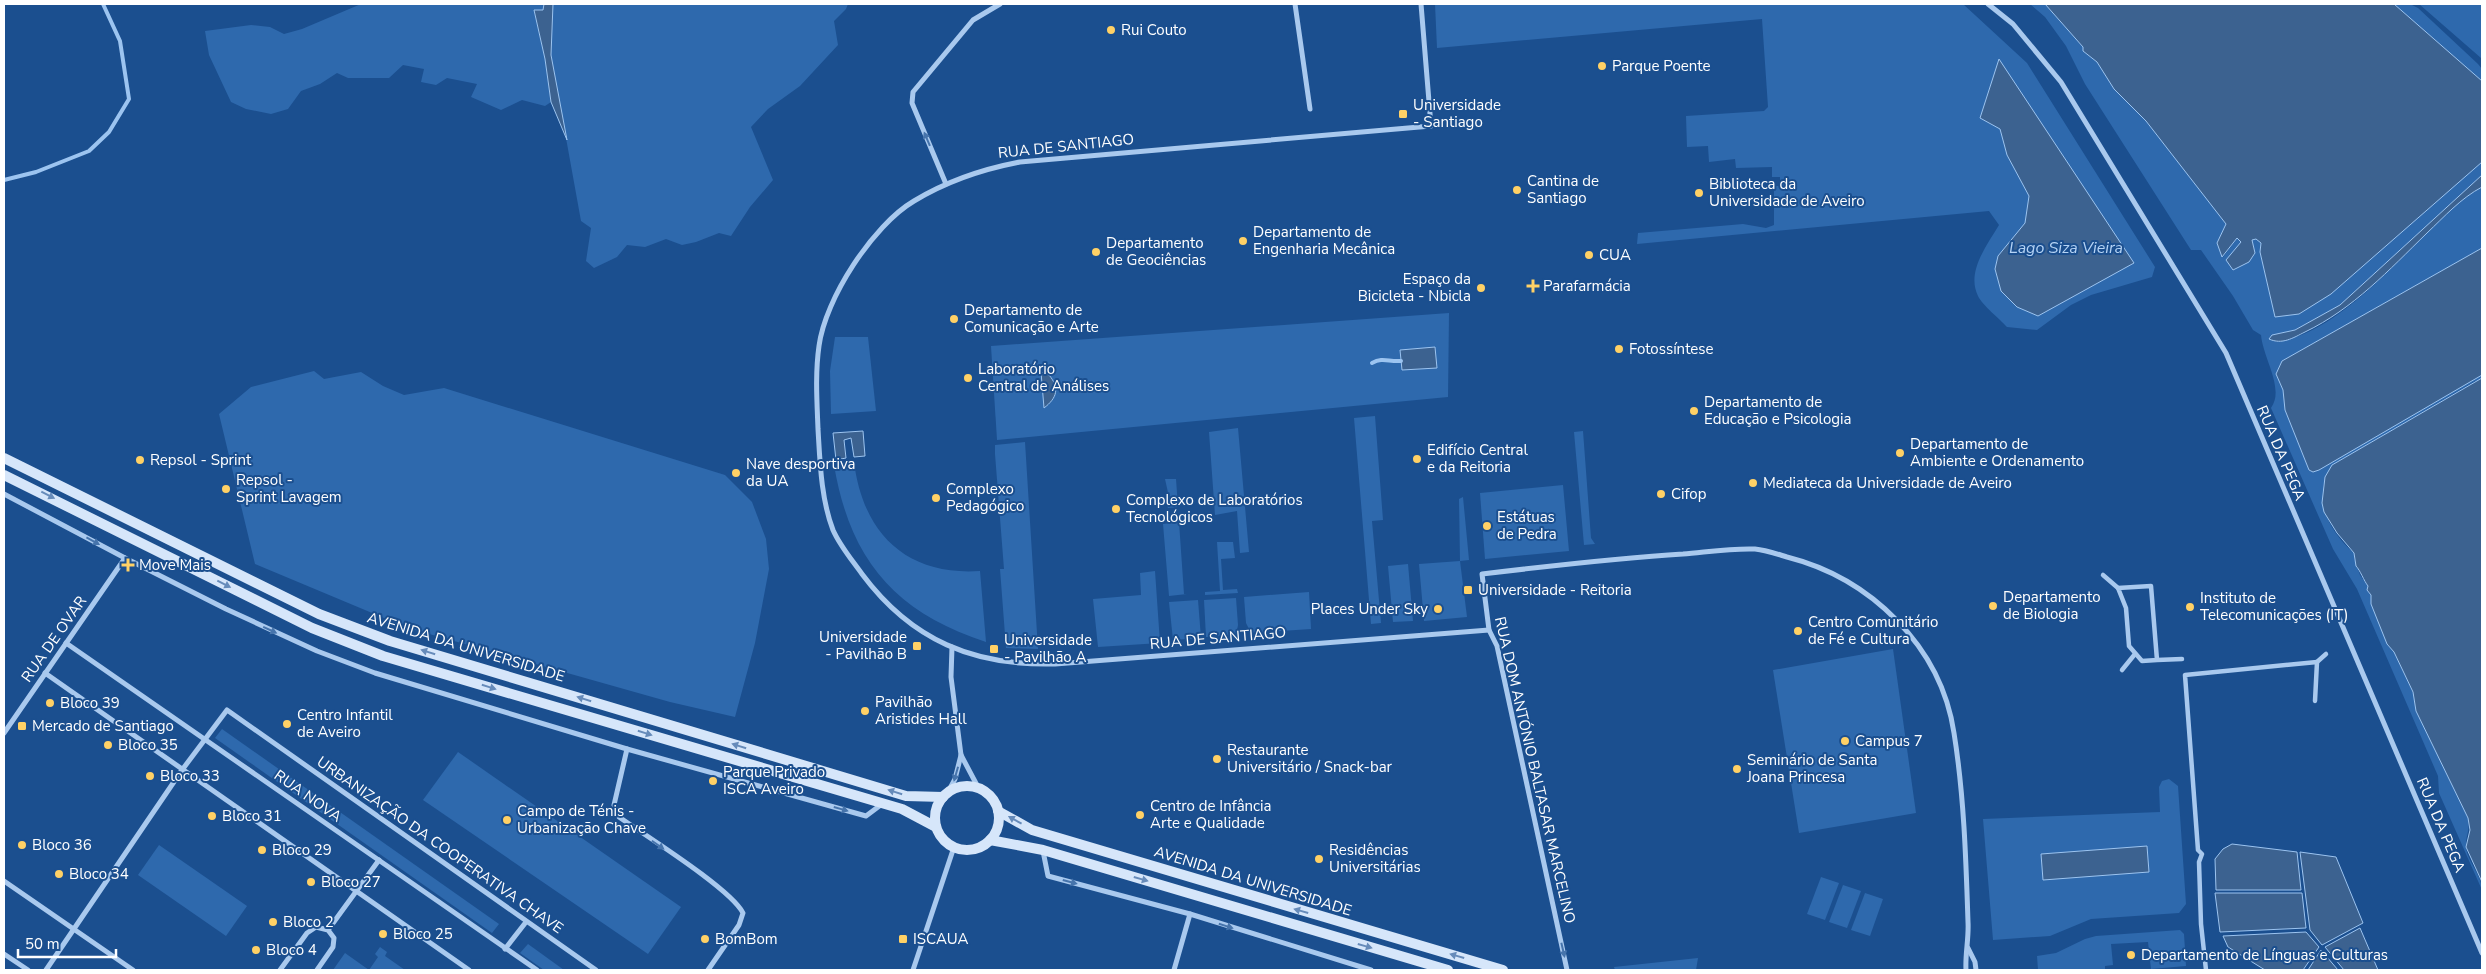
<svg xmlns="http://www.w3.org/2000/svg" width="2486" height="974" font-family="'Nunito Sans',sans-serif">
	<rect width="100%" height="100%" fill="#1b4f8f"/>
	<g fill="#2e69ad">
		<path d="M361,4H544L543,10L534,11L545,59L551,102L545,106L522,100L501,110L471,97L477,84L447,78L436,85L421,82L424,69L403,65L389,78H348L337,73L320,84L301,91L288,109L271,114L246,109L231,102L209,55L205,31L251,25L270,27L284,34L302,29Z"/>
		<path d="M553,4H848L846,9L834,21L838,45L800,86L768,109L751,127L773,180L750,207L731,236L719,233L696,242L682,245L666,239L645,247L627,245L617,257L594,268L586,261L591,228L581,221L551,55Z"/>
		<path d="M1435,4H1963L2027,63L2155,267L2152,277L2091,295L2071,305L2037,330L2007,327C2000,319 1982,305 1978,296C1966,272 1987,245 1999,225L1989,211L1637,244L1638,233L1743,224L1766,228L1774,225V208H1780V200H1774V186H1780V177H1772V167L1736,168L1735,159L1709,162L1708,146L1687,147L1686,116L1764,111L1768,107L1762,19L1437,48Z"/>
		<path d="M2030,4H2045L2083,47V51L2097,62L2114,89L2146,121L2227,225L2217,243L2223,257L2238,237L2241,242L2233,270L2249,262L2255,254L2252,240L2256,239L2261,243L2260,252L2275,317L2299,314L2482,162V175L2340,305L2295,330L2272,335L2276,342C2335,334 2393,265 2435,225C2450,211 2464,196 2482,187V248L2282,361L2276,374L2283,390L2285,410L2309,470L2313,472L2482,375L2481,380L2475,381L2332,465C2332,471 2327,473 2325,479C2317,508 2332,534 2354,553V558L2360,575L2368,586L2367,590L2371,595L2387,644L2394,652L2413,693L2416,711L2468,818C2470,832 2466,834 2466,845C2466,861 2482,874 2482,890L2439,793L2438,776L2357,589L2333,549L2271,408C2285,389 2263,358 2261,335L2253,330L2233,296L2201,250H2191L2085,84L2066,46L2045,17Z"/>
		<path d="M2394,4H2410L2418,8L2478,64L2482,69V81Z"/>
		<path d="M2419,4H2482V60L2481,58Z"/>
		<path d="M1449,313L1448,397L997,440L991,346Z"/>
		<path d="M835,337H868L876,411L831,414L830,371Z"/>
		<path d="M314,371L324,379L361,372L383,386L404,395L444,388L725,475L752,502L766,539L769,569L755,643L735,717L670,702L408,628L255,564L219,414L251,387Z"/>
		<path d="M1375,416L1383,520L1372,521L1381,623L1371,624L1354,418Z"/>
		<path d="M1238,428L1249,552L1240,553L1237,511L1215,515L1209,432Z"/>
		<path d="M1583,431L1591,538L1595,544L1584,545L1574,432Z"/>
		<path d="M1025,442L1038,649L1006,648L1000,569H1004L995,454V445Z"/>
		<path d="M854,462C863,533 906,576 980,571L986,642C894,612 850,559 834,465Z"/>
		<path d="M1165,479H1176L1178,507L1168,508L1166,502L1169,497Z"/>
		<path d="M1563,485L1569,551L1485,559L1480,493Z"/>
		<path d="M1463,497L1469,560L1460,561L1467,617L1424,621L1419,564L1460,561L1459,499Z"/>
		<path d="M1179,522L1184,594H1187L1169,596L1163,524Z"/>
		<path d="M1217,542H1233L1235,558L1221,559L1223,590L1237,589L1238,593L1205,595V592L1220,591Z"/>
		<path d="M1408,564L1413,621L1393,622L1388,566Z"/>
		<path d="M1155,571L1160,643L1098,647L1093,599L1141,595L1140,573Z"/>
		<path d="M1309,592L1311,629L1251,633L1246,623L1244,597Z"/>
		<path d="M1236,598L1238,625L1236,635L1206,637L1204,600Z"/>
		<path d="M1198,600L1201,638L1173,640L1169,602Z"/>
		<path d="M1893,649L1916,813L1799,833L1773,670Z"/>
		<path d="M222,729L499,924L492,933L215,738Z"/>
		<path d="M458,752L681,907L648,954L423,800Z"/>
		<path d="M2169,779L2178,786L2186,904L2179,913L2091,919L2050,936L1993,940L1983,819L2160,812L2159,787L2162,781Z"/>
		<path d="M159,845L247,906L226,936L138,875Z"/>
		<path d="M1821,877L1839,883L1825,920L1807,914Z"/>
		<path d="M1843,885L1861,891L1847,928L1829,922Z"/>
		<path d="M1865,893L1883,899L1870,936L1851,930Z"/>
		<path d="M2180,930L2184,934L2186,966L2151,969L2148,942L2111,944L2113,965L2105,966V970H2038L2037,956L2056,953L2085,939L2096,936Z"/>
		<path d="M528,944L564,970H544L520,953Z"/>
		<path d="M380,947L387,952L385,956L405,970H333L345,953L369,970L378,957L375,954Z"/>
		<path d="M1698,958L1696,970H1615L1614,967Z"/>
	</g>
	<g fill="#3c6290" stroke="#9cc4f0">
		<path d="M544,4H553L551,55L567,140L551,102L545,59L534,10H543Z"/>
		<path d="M2045,4H2394L2482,81V162L2331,294L2299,314L2275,317L2260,252L2261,243L2256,239L2252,240L2255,253L2249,262L2233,270L2226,260L2241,242L2237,238L2222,257L2217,243L2226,224L2146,121L2114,89L2097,62L2083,51V47Z"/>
		<path d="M1999,59L2134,263L2038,316L2017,307L2001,291L1995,269L1998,256L2025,223L2029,196L2007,155L2000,129L1980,118Z"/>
		<path d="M2482,175V187C2461,198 2444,217 2427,233C2389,270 2353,309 2305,332C2293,338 2282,345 2269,339L2272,335L2295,330L2340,305Z"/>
		<path d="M2482,248V375L2319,470L2313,472L2309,470L2285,410L2283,390L2276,374L2282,361Z"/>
		<path d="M1435,347L1437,368L1402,370L1400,350Z"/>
		<path d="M1041,372L1049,375C1060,388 1057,398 1044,408Z"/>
		<path d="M2482,378V882L2466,847L2470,830L2468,818L2416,711L2413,692L2394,652L2387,644L2371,604V595L2367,590L2368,586C2364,581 2360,570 2356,566L2354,553L2337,533L2324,512L2322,503L2325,477L2332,465Z"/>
		<path d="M863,431L865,456L854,457L851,438L844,440L846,458L836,460L833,433Z"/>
		<path d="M2232,844L2297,852L2301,890H2216L2215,859L2223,849Z"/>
		<path d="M2147,846L2149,872L2043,880L2041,854Z"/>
		<path d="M2300,852L2336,857L2363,923L2322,945L2310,930Z"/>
		<path d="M2215,893H2302L2306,928L2220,932Z"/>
		<path d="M2360,928L2378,970H2344L2325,947Z"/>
		<path d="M2306,932L2319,947L2303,970H2265L2228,947L2223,936Z"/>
		<path d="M2321,950L2338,970H2308Z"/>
	</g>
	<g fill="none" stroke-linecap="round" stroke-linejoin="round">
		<g stroke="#9cc4f0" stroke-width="4">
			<path d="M4,180L36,172L89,151L109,132L129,99L120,41L103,4"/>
			<path d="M1372,363C1383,357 1388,362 1401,361"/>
		</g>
		<g stroke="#a9c9ee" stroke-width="4.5">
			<path d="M2103,575L2118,588"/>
			<path d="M2157,660L2142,661L2129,646L2126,608L2118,588L2151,586L2157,660L2182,659"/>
			<path d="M2317,662L2326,654"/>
			<path d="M2122,670L2135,654"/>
			<path d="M2206,970L2201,924L2199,862L2202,854L2198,850L2185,675L2317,662L2315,701"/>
		</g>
		<g stroke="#a9c9ee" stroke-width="5">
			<path d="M1295,4L1310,109"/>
			<path d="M1421,4L1431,126L1020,162C983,169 947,181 914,201C873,225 825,299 819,346C815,374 817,402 818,429C820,462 821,499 833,530C840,546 852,560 862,574C912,641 974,666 1055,664L1489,630"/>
			<path d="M1988,4L2013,24L2061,82L2226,353L2482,953"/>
			<path d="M946,184L912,103L913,92L973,20L1000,4"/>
			<path d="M4,494L125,558L226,609L317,651L375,673L627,749L866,816L882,804"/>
			<path d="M66,643L537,970"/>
			<path d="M952,647L951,677L961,755L979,789"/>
			<path d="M45,673L469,970"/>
			<path d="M4,733L125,558"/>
			<path d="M627,749L614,805L619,817C646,836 731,889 743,913L739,925L708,970"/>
			<path d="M948,792L955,779L961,755"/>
			<path d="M1043,851L1048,876L1190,914L1371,970"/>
			<path d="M4,881L133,970"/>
			<path d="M328,930L379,860"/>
			<path d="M1968,948L1975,962L1976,970"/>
			<path d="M505,949L526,922"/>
			<path d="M4,954L28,970"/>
			<path d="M46,970L182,770L227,710L596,970"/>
			<path d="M280,970L307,933L316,927L328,930L334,938L333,947L317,970"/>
			<path d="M913,970L954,847"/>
			<path d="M1174,970L1190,914"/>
			<path d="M1567,970L1497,646L1489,630L1482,574C1549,566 1616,558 1683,554C1707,552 1732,548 1755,549C1766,550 1777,554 1787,557C1870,578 1941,646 1954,733C1964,795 1966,860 1968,922C1969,938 1965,954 1966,970"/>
		</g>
		<g stroke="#d6e6fa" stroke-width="10">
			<path d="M4,458L319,614L390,641L906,796L943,797"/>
			<path d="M4,475L312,628L383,656L902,809L936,827"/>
			<circle cx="967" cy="818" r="32"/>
			<path d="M998,811L1032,830L1503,970"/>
			<path d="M990,840L1043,850L1448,970"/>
		</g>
	</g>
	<defs><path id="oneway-solid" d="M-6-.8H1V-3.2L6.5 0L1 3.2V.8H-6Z" transform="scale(1.25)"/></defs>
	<g fill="#4674ac">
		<use href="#oneway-solid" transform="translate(927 139) rotate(-113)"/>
		<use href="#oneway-solid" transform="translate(93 541) rotate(29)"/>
		<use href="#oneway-solid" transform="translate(270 630) rotate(25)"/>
		<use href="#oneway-solid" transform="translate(956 774) rotate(106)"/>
		<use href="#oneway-solid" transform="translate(841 809) rotate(16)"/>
		<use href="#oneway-solid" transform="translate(658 845) rotate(35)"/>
		<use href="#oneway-solid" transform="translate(1070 882) rotate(15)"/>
		<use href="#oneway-solid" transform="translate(1226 926) rotate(17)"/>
		<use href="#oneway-solid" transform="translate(1563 950) rotate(77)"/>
	</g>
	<g fill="#668bba">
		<use href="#oneway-solid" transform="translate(48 495) rotate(27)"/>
		<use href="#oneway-solid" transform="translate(224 584) rotate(27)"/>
		<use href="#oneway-solid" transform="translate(428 652) rotate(-163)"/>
		<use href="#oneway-solid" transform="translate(489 687) rotate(17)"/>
		<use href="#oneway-solid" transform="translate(584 699) rotate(-163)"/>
		<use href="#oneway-solid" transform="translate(645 733) rotate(17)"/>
		<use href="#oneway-solid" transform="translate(739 746) rotate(-163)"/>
		<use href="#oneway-solid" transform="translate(895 792) rotate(-163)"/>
		<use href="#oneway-solid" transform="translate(1015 820) rotate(-151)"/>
		<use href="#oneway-solid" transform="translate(1141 879) rotate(16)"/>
		<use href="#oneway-solid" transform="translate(1301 911) rotate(-164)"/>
		<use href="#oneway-solid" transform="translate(1365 946) rotate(16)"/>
		<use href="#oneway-solid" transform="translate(1457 956) rotate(-164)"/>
	</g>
	<g fill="#ffd166" stroke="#1b4f8f" stroke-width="2">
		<circle cx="1111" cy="30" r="5"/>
		<circle cx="1602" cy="66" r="5"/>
		<rect x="1398" y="109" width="10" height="10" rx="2.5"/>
		<circle cx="1517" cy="190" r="5"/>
		<circle cx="1699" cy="193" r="5"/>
		<circle cx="1243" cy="241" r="5"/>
		<circle cx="1096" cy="252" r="5"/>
		<circle cx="1589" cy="255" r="5"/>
		<path d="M1530.5 278.5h5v5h5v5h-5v5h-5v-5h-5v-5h5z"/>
		<circle cx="1481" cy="288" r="5"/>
		<circle cx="954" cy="319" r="5"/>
		<circle cx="1619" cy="349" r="5"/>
		<circle cx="968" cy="378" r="5"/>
		<circle cx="1694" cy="411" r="5"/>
		<circle cx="1900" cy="453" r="5"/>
		<circle cx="1417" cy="459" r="5"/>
		<circle cx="140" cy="460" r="5"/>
		<circle cx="736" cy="473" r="5"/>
		<circle cx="1753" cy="483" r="5"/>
		<circle cx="226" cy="489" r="5"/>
		<circle cx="1661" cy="494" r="5"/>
		<circle cx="936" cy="498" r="5"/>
		<circle cx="1116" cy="509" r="5"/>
		<circle cx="1487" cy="526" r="5"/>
		<path d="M125.5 557.5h5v5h5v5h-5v5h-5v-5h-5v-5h5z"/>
		<rect x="1463" y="585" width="10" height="10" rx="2.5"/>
		<circle cx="1993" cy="606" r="5"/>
		<circle cx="2190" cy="607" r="5"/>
		<circle cx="1438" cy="609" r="5"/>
		<circle cx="1798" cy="631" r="5"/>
		<rect x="912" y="641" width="10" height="10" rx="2.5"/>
		<rect x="989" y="644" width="10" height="10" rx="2.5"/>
		<circle cx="50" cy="703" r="5"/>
		<circle cx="865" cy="711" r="5"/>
		<circle cx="287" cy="724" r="5"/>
		<rect x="17" y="721" width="10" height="10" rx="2.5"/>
		<circle cx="1845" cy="741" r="5"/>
		<circle cx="108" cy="745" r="5"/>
		<circle cx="1217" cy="759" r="5"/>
		<circle cx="1737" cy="769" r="5"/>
		<circle cx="150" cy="776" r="5"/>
		<circle cx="713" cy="781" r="5"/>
		<circle cx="1140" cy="815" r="5"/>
		<circle cx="212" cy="816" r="5"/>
		<circle cx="507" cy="820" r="5"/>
		<circle cx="22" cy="845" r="5"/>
		<circle cx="262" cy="850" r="5"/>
		<circle cx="1319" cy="859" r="5"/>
		<circle cx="59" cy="874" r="5"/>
		<circle cx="311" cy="882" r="5"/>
		<circle cx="273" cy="922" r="5"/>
		<circle cx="383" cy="934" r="5"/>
		<circle cx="705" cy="939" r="5"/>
		<rect x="898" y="934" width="10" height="10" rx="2.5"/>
		<circle cx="256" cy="950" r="5"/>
		<circle cx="2131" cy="955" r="5"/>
	</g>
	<g text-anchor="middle" stroke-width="4" stroke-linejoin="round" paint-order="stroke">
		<g font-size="15" fill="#fff" stroke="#1b4f8f" text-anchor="start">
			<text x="1121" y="35">Rui Couto</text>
			<text x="1612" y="71">Parque Poente</text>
			<text x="1413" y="110">Universidade<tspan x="1413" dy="17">- Santiago</tspan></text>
			<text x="1527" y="186">Cantina de<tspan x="1527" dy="17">Santiago</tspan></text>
			<text x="1709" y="189">Biblioteca da<tspan x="1709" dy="17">Universidade de Aveiro</tspan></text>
			<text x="1253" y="237">Departamento de<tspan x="1253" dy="17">Engenharia Mecânica</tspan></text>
			<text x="1106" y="248">Departamento<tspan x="1106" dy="17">de Geociências</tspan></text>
			<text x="1599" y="260">CUA</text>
			<text x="1471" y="284" text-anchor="end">Espaço da<tspan x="1471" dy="17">Bicicleta - Nbicla</tspan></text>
			<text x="1543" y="291">Parafarmácia</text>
			<text x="964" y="315">Departamento de<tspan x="964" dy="17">Comunicação e Arte</tspan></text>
			<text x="1629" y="354">Fotossíntese</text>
			<text x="978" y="374">Laboratório<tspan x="978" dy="17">Central de Análises</tspan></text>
			<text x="1704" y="407">Departamento de<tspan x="1704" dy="17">Educação e Psicologia</tspan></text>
			<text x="1910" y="449">Departamento de<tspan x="1910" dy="17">Ambiente e Ordenamento</tspan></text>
			<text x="1427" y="455">Edifício Central<tspan x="1427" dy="17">e da Reitoria</tspan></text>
			<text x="150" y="465">Repsol - Sprint</text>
			<text x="746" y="469">Nave desportiva<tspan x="746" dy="17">da UA</tspan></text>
			<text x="236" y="485">Repsol -<tspan x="236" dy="17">Sprint Lavagem</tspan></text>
			<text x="1763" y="488">Mediateca da Universidade de Aveiro</text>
			<text x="946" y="494">Complexo<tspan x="946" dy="17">Pedagógico</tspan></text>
			<text x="1671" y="499">Cifop</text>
			<text x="1126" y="505">Complexo de Laboratórios<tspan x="1126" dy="17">Tecnológicos</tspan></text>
			<text x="1497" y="522">Estátuas<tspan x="1497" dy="17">de Pedra</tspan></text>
			<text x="139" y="570">Move Mais</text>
			<text x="1478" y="595">Universidade - Reitoria</text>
			<text x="2003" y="602">Departamento<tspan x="2003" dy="17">de Biologia</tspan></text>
			<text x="2200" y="603">Instituto de<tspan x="2200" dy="17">Telecomunicações (IT)</tspan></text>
			<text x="1428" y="614" text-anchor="end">Places Under Sky</text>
			<text x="1808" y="627">Centro Comunitário<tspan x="1808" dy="17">de Fé e Cultura</tspan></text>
			<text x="907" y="642" text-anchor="end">Universidade<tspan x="907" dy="17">- Pavilhão B</tspan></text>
			<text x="1004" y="645">Universidade<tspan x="1004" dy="17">- Pavilhão A</tspan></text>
			<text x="875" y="707">Pavilhão<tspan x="875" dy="17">Aristides Hall</tspan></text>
			<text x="60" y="708">Bloco 39</text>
			<text x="297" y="720">Centro Infantil<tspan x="297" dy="17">de Aveiro</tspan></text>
			<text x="32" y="731">Mercado de Santiago</text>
			<text x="1855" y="746">Campus 7</text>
			<text x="118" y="750">Bloco 35</text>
			<text x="1227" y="755">Restaurante<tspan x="1227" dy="17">Universitário / Snack-bar</tspan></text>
			<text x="1747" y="765">Seminário de Santa<tspan x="1747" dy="17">Joana Princesa</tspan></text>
			<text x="723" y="777">Parque Privado<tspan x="723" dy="17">ISCA Aveiro</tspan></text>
			<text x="160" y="781">Bloco 33</text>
			<text x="1150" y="811">Centro de Infância<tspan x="1150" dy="17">Arte e Qualidade</tspan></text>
			<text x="517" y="816">Campo de Ténis -<tspan x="517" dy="17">Urbanização Chave</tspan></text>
			<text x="222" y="821">Bloco 31</text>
			<text x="32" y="850">Bloco 36</text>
			<text x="272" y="855">Bloco 29</text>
			<text x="1329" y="855">Residências<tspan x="1329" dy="17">Universitárias</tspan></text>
			<text x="69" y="879">Bloco 34</text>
			<text x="321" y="887">Bloco 27</text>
			<text x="283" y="927">Bloco 2</text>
			<text x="393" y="939">Bloco 25</text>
			<text x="715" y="944">BomBom</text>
			<text x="913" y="944">ISCAUA</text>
			<text x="266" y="955">Bloco 4</text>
			<text x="2141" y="960">Departamento de Línguas e Culturas</text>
		</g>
		<g font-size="15" fill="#fff" stroke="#1b4f8f">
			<text transform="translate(1066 146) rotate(-6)" y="5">RUA DE SANTIAGO</text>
			<text transform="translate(2281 453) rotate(67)" y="5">RUA DA PEGA</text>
			<text transform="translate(1218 638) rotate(-5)" y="5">RUA DE SANTIAGO</text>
			<text transform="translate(54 639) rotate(-55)" y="5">RUA DE OVAR</text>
			<text transform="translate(466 647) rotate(17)" y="5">AVENIDA DA UNIVERSIDADE</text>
			<text transform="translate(1535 770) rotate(77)" y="5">RUA DOM ANTÓNIO BALTASAR MARCELINO</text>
			<text transform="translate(308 796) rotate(35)" y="5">RUA NOVA</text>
			<text transform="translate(2441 825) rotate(67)" y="5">RUA DA PEGA</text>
			<text transform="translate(440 845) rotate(35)" y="5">URBANIZAÇÃO DA COOPERATIVA CHAVE</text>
			<text transform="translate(1253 881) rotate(17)" y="5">AVENIDA DA UNIVERSIDADE</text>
		</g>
		<g font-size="16" font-style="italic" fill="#b5d3f5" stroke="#1b4f8f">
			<text x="2066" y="253">Lago Siza Vieira</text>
		</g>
	</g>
	<rect width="2486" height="974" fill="none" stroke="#ffffff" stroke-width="10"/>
	<path d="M18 949v8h98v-8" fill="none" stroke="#ffffff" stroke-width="2.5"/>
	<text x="25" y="949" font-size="15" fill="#ffffff" stroke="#1b4f8f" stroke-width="4" paint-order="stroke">50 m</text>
</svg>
